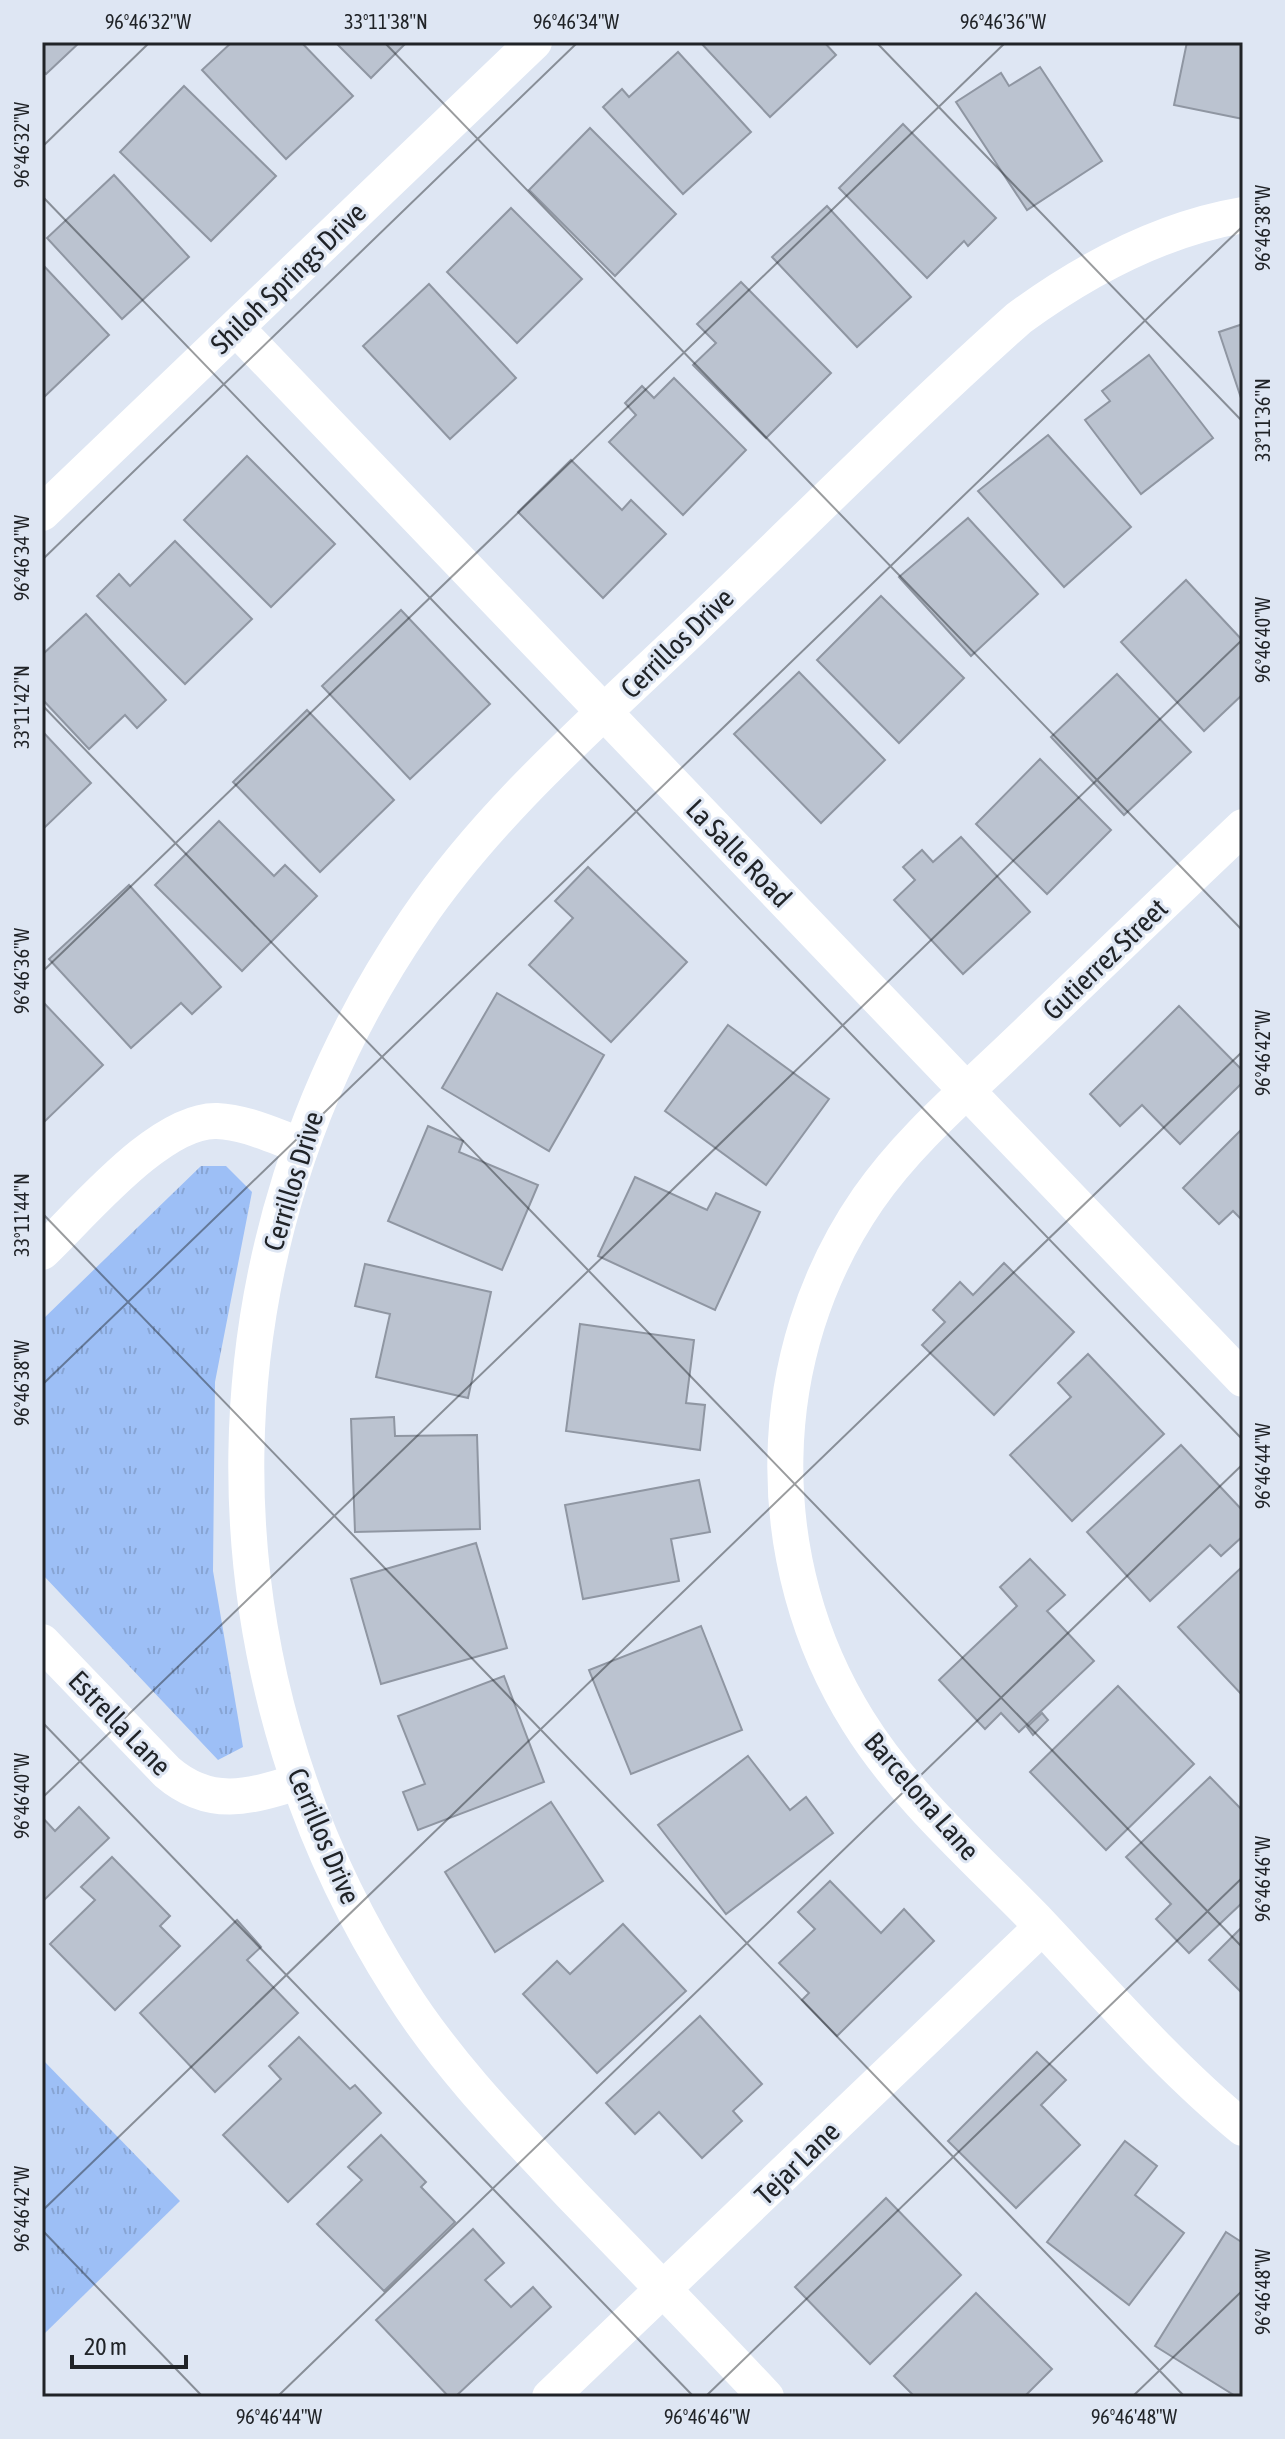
<svg xmlns="http://www.w3.org/2000/svg" width="1285" height="2439" font-family="'Asap Condensed',sans-serif">
	<defs>
		<pattern id="grass-tufts" width="24" height="20" patternUnits="userSpaceOnUse" patternTransform="scale(2)"><rect width="24" height="20" fill="#9dbff6"/><path d="M3 7l-1-3M5 7V3M7 7l1-3M15 17l-1-3M17 17v-4M19 17l1-3" fill="none" stroke="#87a4d3"/></pattern>
	</defs>
	<rect width="100%" height="100%" fill="#dee6f3"/>
	<g fill="url(#grass-tufts)">
		<path d="M201,1166H226L252,1192L215,1382L213,1571L243,1747L218,1760L42,1574V1320Z"/>
		<path d="M42,2059L180,2201L42,2336Z"/>
	</g>
	<g fill="#bbc3d0" stroke="#8f96a2" stroke-width="2">
		<path d="M42,42H80L46,74L42,69Z"/>
		<path d="M232,42H301L353,96L286,159L202,70Z"/>
		<path d="M335,42H407L371,78Z"/>
		<path d="M700,42H824L836,55L770,117Z"/>
		<path d="M1187,42L1243,44V119L1174,105Z"/>
		<path d="M678,52L751,132L683,194L603,107L622,89L629,97Z"/>
		<path d="M1040,67L1102,161L1027,210L956,102L1001,73L1009,86Z"/>
		<path d="M184,86L276,176L211,241L120,152Z"/>
		<path d="M903,124L996,218L968,246L964,241L927,278L839,188Z"/>
		<path d="M590,128L676,214L615,276L529,190Z"/>
		<path d="M114,175L189,257L122,319L47,238Z"/>
		<path d="M827,206L911,297L857,347L772,257Z"/>
		<path d="M511,208L582,279L517,343L447,272Z"/>
		<path d="M42,264L109,335L43,398L42,397Z"/>
		<path d="M741,282L831,373L766,438L693,365L716,343L697,324Z"/>
		<path d="M429,284L516,378L450,439L363,346Z"/>
		<path d="M1243,324V404L1219,332Z"/>
		<path d="M1149,355L1213,438L1141,494L1085,420L1110,401L1102,391Z"/>
		<path d="M674,378L746,450L683,515L609,442L636,415L625,403L642,386L654,398Z"/>
		<path d="M1048,435L1131,527L1064,587L978,491Z"/>
		<path d="M247,456L335,544L271,607L184,520Z"/>
		<path d="M571,460L622,510L631,500L666,534L603,598L518,512Z"/>
		<path d="M968,518L1038,594L971,656L899,577Z"/>
		<path d="M175,541L252,619L185,684L97,596L119,574L130,586Z"/>
		<path d="M1186,580L1243,641V694L1204,731L1121,642Z"/>
		<path d="M881,596L964,678L899,743L817,660Z"/>
		<path d="M401,610L490,704L410,779L322,686Z"/>
		<path d="M86,614L166,700L137,728L125,715L89,749L42,699V655Z"/>
		<path d="M799,672L885,760L821,823L734,734Z"/>
		<path d="M1117,674L1191,752L1124,815L1051,737Z"/>
		<path d="M307,710L394,800L320,872L233,782Z"/>
		<path d="M42,731L91,783L42,830Z"/>
		<path d="M1040,759L1111,830L1047,894L976,824Z"/>
		<path d="M219,821L274,876L285,865L317,896L242,971L155,885Z"/>
		<path d="M961,837L1030,912L963,974L894,900L915,880L903,867L922,850L933,862Z"/>
		<path d="M588,867L687,962L611,1042L529,965L573,918L555,901Z"/>
		<path d="M129,885L221,987L192,1014L181,1003L131,1048L49,959Z"/>
		<path d="M497,993L604,1055L549,1151L442,1088Z"/>
		<path d="M42,1001L103,1065L42,1124Z"/>
		<path d="M1179,1006L1243,1071V1082L1180,1144L1142,1105L1120,1126L1090,1094Z"/>
		<path d="M728,1025L829,1099L766,1185L665,1111Z"/>
		<path d="M428,1126L463,1141L459,1152L538,1185L502,1270L388,1221Z"/>
		<path d="M1243,1128V1221L1233,1211L1219,1224L1183,1188Z"/>
		<path d="M635,1177L707,1210L716,1193L760,1212L715,1310L598,1256Z"/>
		<path d="M1004,1263L1074,1332L994,1415L922,1345L945,1322L933,1310L960,1282L973,1295Z"/>
		<path d="M365,1264L491,1292L468,1398L376,1377L390,1314L355,1306Z"/>
		<path d="M580,1324L694,1340L686,1403L705,1405L700,1450L566,1431Z"/>
		<path d="M1088,1354L1164,1434L1072,1521L1010,1455L1071,1397L1058,1383Z"/>
		<path d="M394,1417L395,1436L477,1435L480,1529L355,1532L351,1419Z"/>
		<path d="M1181,1445L1243,1511V1536L1221,1556L1210,1545L1150,1601L1087,1532Z"/>
		<path d="M699,1480L710,1532L671,1539L679,1581L583,1599L565,1505Z"/>
		<path d="M476,1543L507,1648L381,1684L351,1579Z"/>
		<path d="M1030,1559L1065,1595L1047,1611L1094,1661L1019,1732L1001,1713L985,1729L939,1680L1017,1606L1000,1587Z"/>
		<path d="M1243,1566V1696L1178,1627Z"/>
		<path d="M701,1626L742,1730L631,1774L589,1670Z"/>
		<path d="M504,1676L544,1782L418,1830L403,1792L425,1784L398,1716Z"/>
		<path d="M1118,1686L1194,1764L1106,1850L1030,1772Z"/>
		<path d="M1042,1713L1048,1720L1033,1735L1027,1727Z"/>
		<path d="M748,1756L790,1810L806,1797L833,1833L726,1914L658,1825Z"/>
		<path d="M1210,1777L1243,1811V1902L1189,1953L1156,1919L1171,1904L1126,1857Z"/>
		<path d="M551,1802L603,1881L495,1952L445,1872Z"/>
		<path d="M79,1807L109,1838L42,1902V1817L55,1831Z"/>
		<path d="M112,1857L170,1916L160,1926L180,1946L115,2010L50,1944L95,1900L81,1887Z"/>
		<path d="M830,1881L881,1933L904,1909L934,1941L837,2036L802,2000L809,1993L779,1963L815,1929L798,1912Z"/>
		<path d="M237,1920L261,1947L247,1960L298,2013L215,2092L140,2013Z"/>
		<path d="M623,1924L686,1991L597,2073L523,1994L557,1961L570,1974Z"/>
		<path d="M1243,1926V1994L1209,1960Z"/>
		<path d="M700,2016L762,2084L733,2111L742,2121L702,2158L659,2112L635,2134L606,2103Z"/>
		<path d="M299,2037L350,2089L355,2085L381,2113L288,2202L223,2135L281,2079L269,2066Z"/>
		<path d="M1037,2052L1066,2080L1041,2105L1080,2145L1016,2208L948,2141Z"/>
		<path d="M381,2135L426,2182L421,2187L455,2222L384,2291L317,2224L362,2180L348,2167Z"/>
		<path d="M1125,2141L1157,2166L1135,2195L1184,2233L1129,2305L1047,2242Z"/>
		<path d="M886,2198L961,2275L870,2364L795,2287Z"/>
		<path d="M473,2229L504,2263L485,2280L511,2307L533,2287L551,2307L455,2397H449L376,2320Z"/>
		<path d="M1226,2232L1243,2243V2397H1237L1155,2346Z"/>
		<path d="M976,2293L1052,2369L1024,2397H915L894,2376Z"/>
	</g>
	<g fill="none" stroke-linecap="round" stroke-linejoin="round">
		<g stroke="#fff" stroke-width="36">
			<path d="M236,328L1243,1379"/>
			<path d="M42,513L534,42"/>
			<path d="M1243,827C1167,899 1092,971 1016,1044C965,1093 909,1140 868,1199C761,1354 758,1561 858,1721C905,1797 977,1859 1039,1923C1105,1993 1169,2067 1243,2128"/>
			<path d="M42,1252C83,1213 160,1119 217,1121C245,1122 274,1136 300,1145"/>
			<path d="M42,1642L167,1772C210,1809 249,1797 298,1782"/>
			<path d="M550,2397L1042,1927"/>
			<path d="M766,2397C702,2329 637,2262 572,2195C511,2130 448,2066 400,1990C190,1661 195,1244 416,921C492,809 598,719 696,625C803,523 908,417 1019,318C1086,269 1160,229 1243,215"/>
		</g>
	</g>
	<path fill="none" stroke="#202327" stroke-width="2" stroke-opacity="0.45" d="M384,42L1243,931M876,42L1243,422M42,147L150,42M42,196L1243,1440M42,560L578,42M42,705L1243,1948M42,972L1006,42M42,1213L1185,2397M42,1385L1243,226M42,1722L694,2397M42,1798L1243,639M42,2211L1243,1051M42,2230L203,2397M277,2397L1243,1464M705,2397L1243,1877M1132,2397L1243,2290"/>
	<g text-anchor="middle" stroke-width="6" stroke-linejoin="round" paint-order="stroke">
		<g font-size="28" fill="#202327" stroke="#dee6f3">
			<text transform="translate(288 278) rotate(-44)" y="10">Shiloh Springs Drive</text>
			<text transform="translate(677 643) rotate(-44)" y="10">Cerrillos Drive</text>
			<text transform="translate(739 853) rotate(46)" y="10">La Salle Road</text>
			<text transform="translate(1105 959) rotate(-44)" y="10">Gutierrez Street</text>
			<text transform="translate(293 1181) rotate(-73)" y="10">Cerrillos Drive</text>
			<text transform="translate(120 1723) rotate(46)" y="10">Estrella Lane</text>
			<text transform="translate(922 1796) rotate(49)" y="10">Barcelona Lane</text>
			<text transform="translate(324 1836) rotate(67)" y="10">Cerrillos Drive</text>
			<text transform="translate(797 2163) rotate(-44)" y="10">Tejar Lane</text>
		</g>
	</g>
	<rect width="1285" height="2439" fill="none" stroke="#dee6f3" stroke-width="88"/>
	<path d="M72 2355v12h114v-12" fill="none" stroke="#202327" stroke-width="4"/>
	<text x="84" y="2355" font-size="24" fill="#202327" stroke="#dee6f3" stroke-width="6" paint-order="stroke">20 m</text>
	<rect x="44" y="44" width="1197" height="2351" fill="none" stroke="#202327" stroke-width="3"/>
	<g font-size="20" text-anchor="middle" fill="#202327">
		<text x="148" y="29">96°46'32"W</text>
		<text x="386" y="29">33°11'38"N</text>
		<text x="576" y="29">96°46'34"W</text>
		<text x="1003" y="29">96°46'36"W</text>
		<text transform="translate(22 145) rotate(-90)" y="7">96°46'32"W</text>
		<text transform="translate(1263 228) rotate(-90)" y="7">96°46'38"W</text>
		<text transform="translate(1263 420) rotate(-90)" y="7">33°11'36"N</text>
		<text transform="translate(22 558) rotate(-90)" y="7">96°46'34"W</text>
		<text transform="translate(1263 640) rotate(-90)" y="7">96°46'40"W</text>
		<text transform="translate(22 707) rotate(-90)" y="7">33°11'42"N</text>
		<text transform="translate(22 971) rotate(-90)" y="7">96°46'36"W</text>
		<text transform="translate(1263 1053) rotate(-90)" y="7">96°46'42"W</text>
		<text transform="translate(22 1215) rotate(-90)" y="7">33°11'44"N</text>
		<text transform="translate(22 1383) rotate(-90)" y="7">96°46'38"W</text>
		<text transform="translate(1263 1466) rotate(-90)" y="7">96°46'44"W</text>
		<text transform="translate(22 1796) rotate(-90)" y="7">96°46'40"W</text>
		<text transform="translate(1263 1879) rotate(-90)" y="7">96°46'46"W</text>
		<text transform="translate(22 2209) rotate(-90)" y="7">96°46'42"W</text>
		<text transform="translate(1263 2292) rotate(-90)" y="7">96°46'48"W</text>
		<text x="279" y="2424">96°46'44"W</text>
		<text x="707" y="2424">96°46'46"W</text>
		<text x="1134" y="2424">96°46'48"W</text>
	</g>
</svg>
